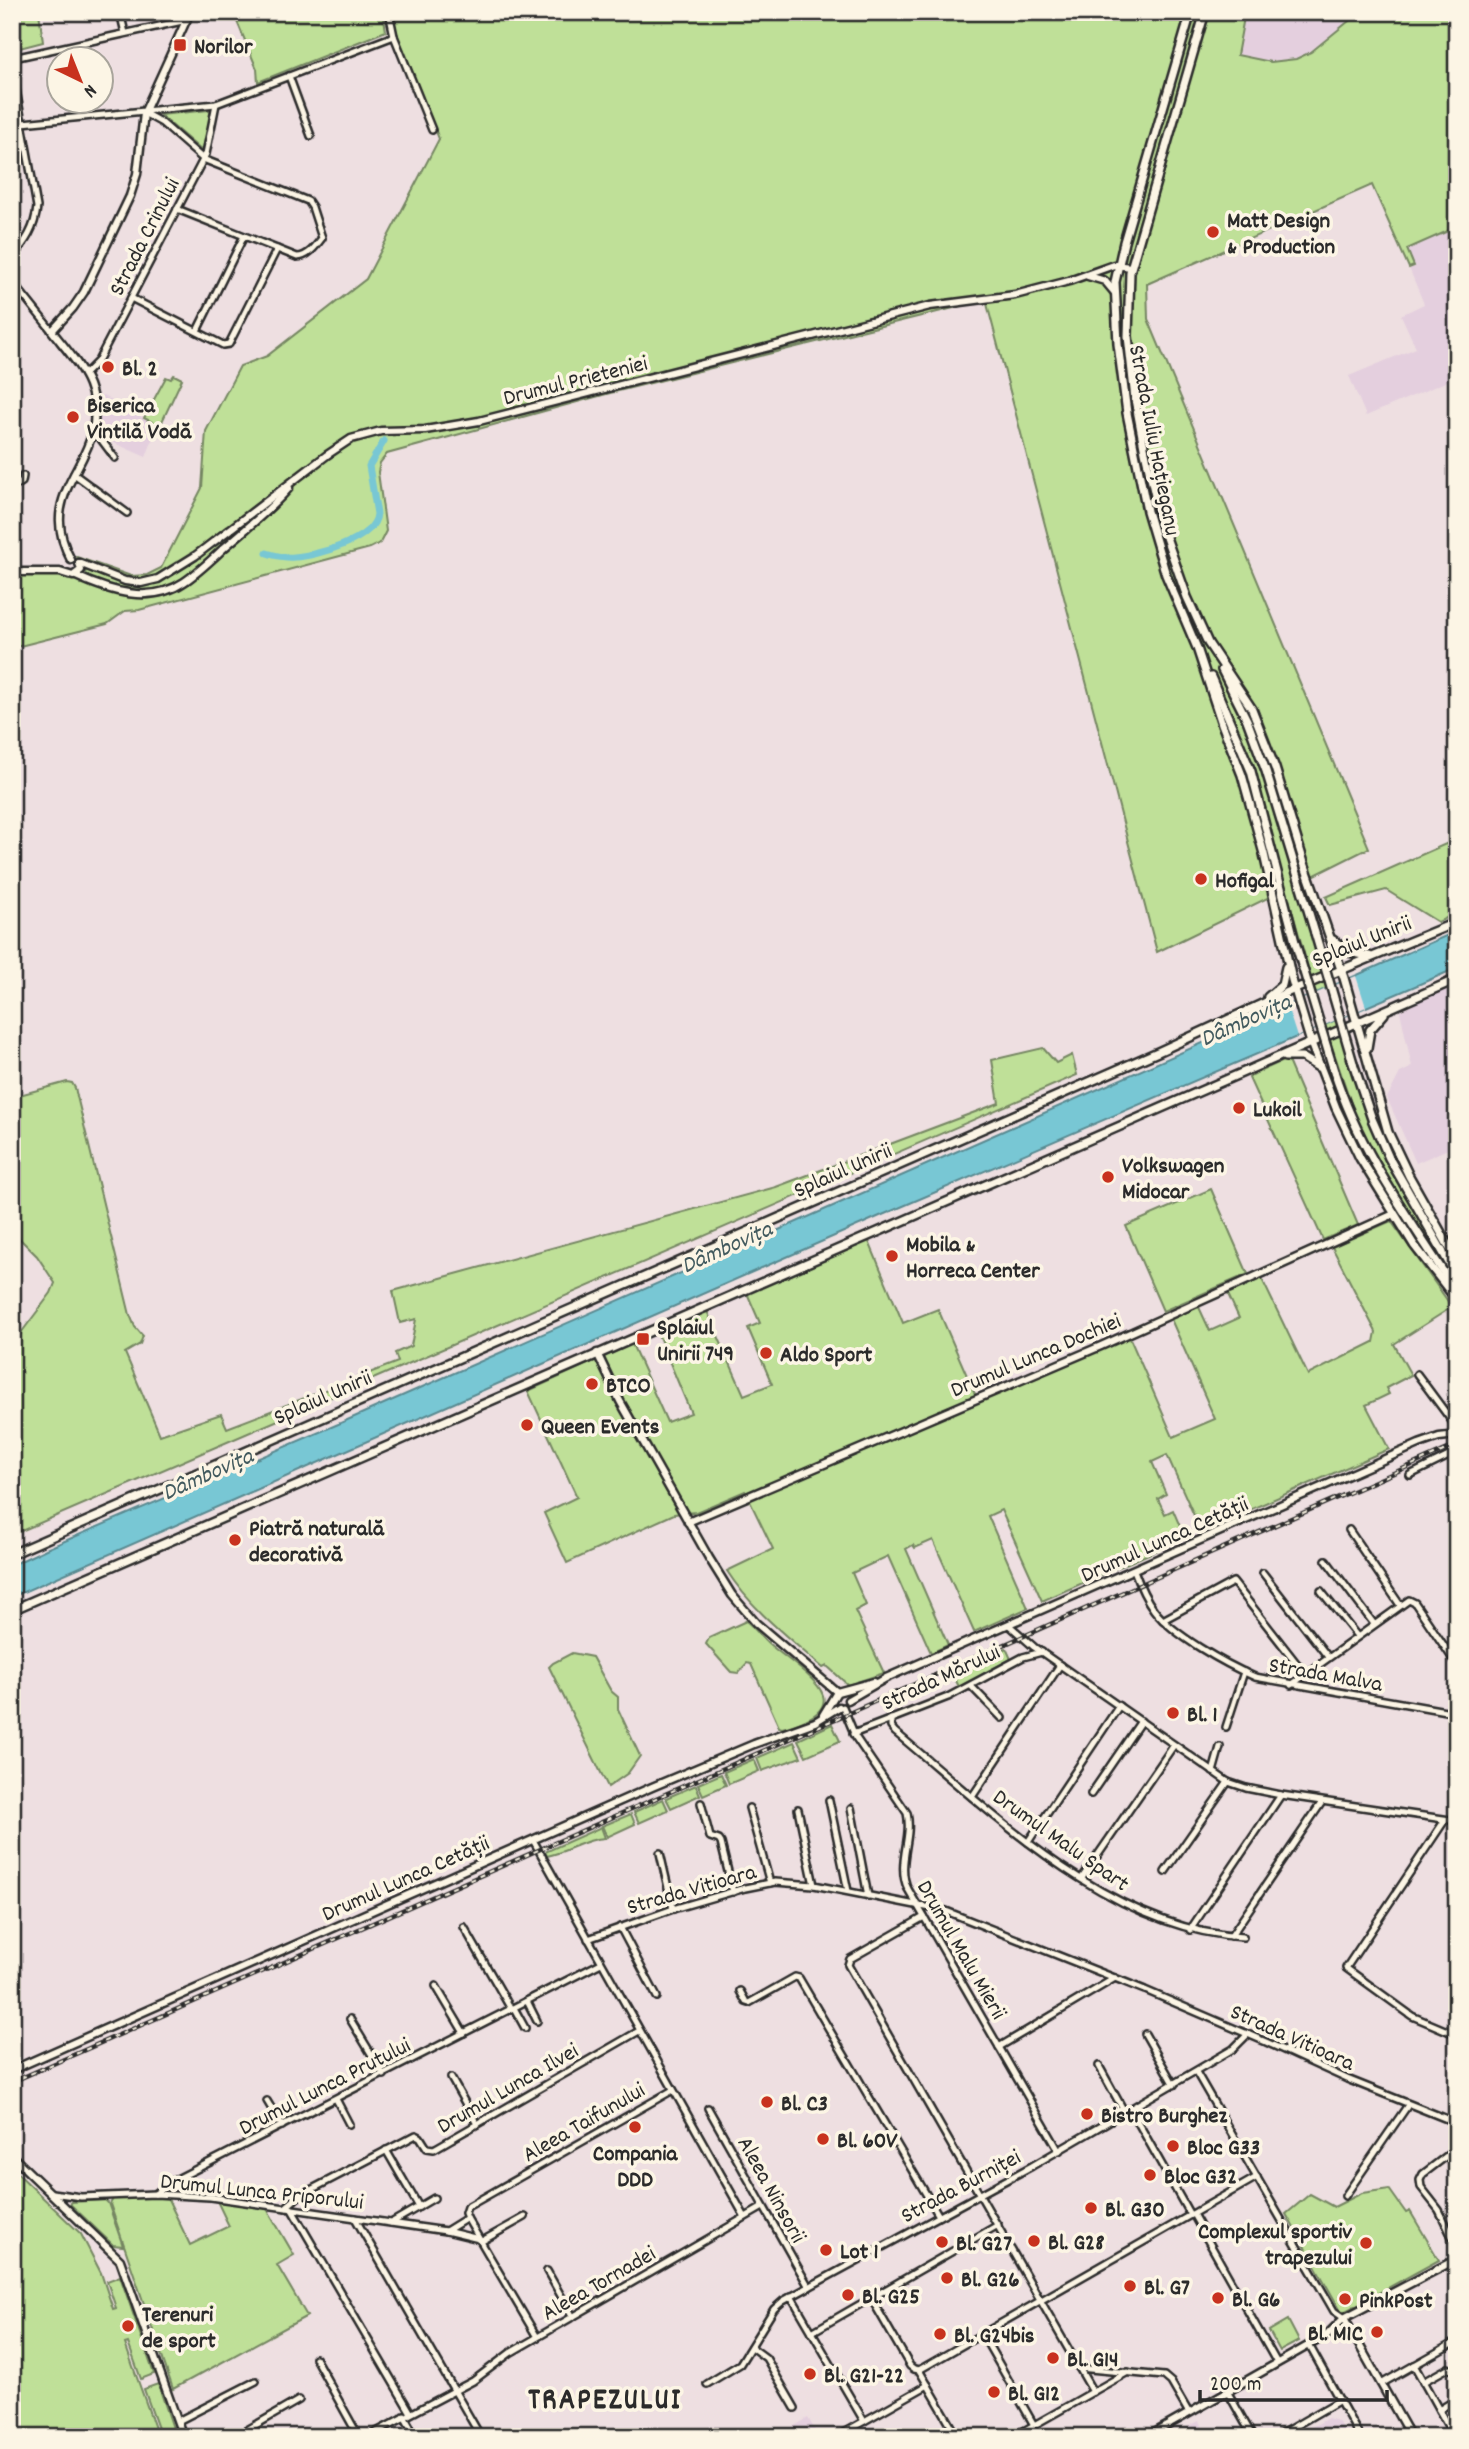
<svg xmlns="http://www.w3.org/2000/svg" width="1469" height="2449" font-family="Dekko,sans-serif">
	<rect width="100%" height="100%" fill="#eedfe1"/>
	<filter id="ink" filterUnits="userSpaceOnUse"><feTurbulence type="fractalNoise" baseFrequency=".0143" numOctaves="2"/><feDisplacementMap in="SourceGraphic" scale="14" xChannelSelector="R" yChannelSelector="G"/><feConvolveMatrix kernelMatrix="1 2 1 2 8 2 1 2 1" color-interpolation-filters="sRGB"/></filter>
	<g filter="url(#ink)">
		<g fill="#e4cfde">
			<path d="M1245,12H1360L1304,56L1286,61L1271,62L1236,55Z"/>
			<path d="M1457,227V377L1366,416L1349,376L1416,348L1401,315L1424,304L1409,268L1414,266L1407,249Z"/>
			<path d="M103,396L158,426L146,457L105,439L99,429L98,399Z"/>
			<path d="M1457,982V1145L1416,1163L1387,1098L1400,1073L1412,1067L1400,1011Z"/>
			<path d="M808,2418L819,2437H776Z"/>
			<path d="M1328,2418L1338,2421L1347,2437H1304L1307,2435L1305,2431Z"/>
			<path d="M1199,2421L1207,2437H1170L1191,2425Z"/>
		</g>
		<g fill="#bfe098" stroke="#758662" stroke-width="2">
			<path d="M12,12H39L43,42L12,50Z"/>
			<path d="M233,12H383L386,31L258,82L257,69Z"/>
			<path d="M392,12H1245L1237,55L1271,62L1296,59L1311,52L1360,12H1457V227L1407,249L1414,266L1409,268L1372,185L1147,284L1148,319L1369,848L1295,885L1386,1158L1456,1283L1453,1282L1389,1182L1358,1124L1321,1014L1286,889L1157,952L986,300L610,393L387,454L380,463L378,472L386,531L380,543L370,548L139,610L125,611L107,624L12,648V574L56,573L68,580L76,578L81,584L89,578L77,557L131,576L147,575L161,568L202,488L206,431L240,366L267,356L366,279L439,139L396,31Z"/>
			<path d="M209,110L212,113L202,151L160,115Z"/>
			<path d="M174,375L182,379L160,426L144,418L166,377L171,379Z"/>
			<path d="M1457,839V913L1438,922L1386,890L1330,905L1326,897Z"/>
			<path d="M1043,1048L1056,1063L1072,1055L1077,1075L12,1535V1345L51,1293L55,1283L37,1256L12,1231V1097L67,1082L72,1083L75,1088L130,1315L135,1327L143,1336L140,1344L125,1353L160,1435L221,1414L227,1428L398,1362L395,1353L411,1346L416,1319L400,1323L393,1291L776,1187L999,1103L992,1060Z"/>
			<path d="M1287,1059L1358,1225L1323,1240L1249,1078L1250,1076Z"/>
			<path d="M1211,1189L1248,1274L1163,1311L1126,1226Z"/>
			<path d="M1391,1221L1452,1307L1394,1344L1411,1375L1386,1388L1389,1394L1366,1405L1389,1449L1201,1531L1167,1455L1152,1462L1166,1494L1158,1499L1165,1514L1173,1510L1185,1538L1042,1601L1001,1510L988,1516L1028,1608L974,1632L933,1540L915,1548L913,1545L906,1549L948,1645L931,1653L888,1556L852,1573L866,1605L855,1611L884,1673L848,1685L827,1666L823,1668C789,1638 752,1610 727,1571L773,1549L745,1491L696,1512L674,1514L567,1563L544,1513L577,1497L528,1391L632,1344L667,1422L691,1413L657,1332L707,1311L744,1395L772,1384L748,1328L760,1323L747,1293L868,1239L903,1323L938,1309L978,1401L1129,1336L1173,1437L1215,1419L1170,1317L1198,1305L1210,1331L1239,1318L1227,1292L1261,1277L1308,1375L1374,1342L1376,1332L1332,1247Z"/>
			<path d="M746,1621C756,1629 763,1640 774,1648C810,1677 861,1707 782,1728L779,1727L751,1664L747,1663L738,1673L731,1672L706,1644L709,1638Z"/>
			<path d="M1006,1648L1011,1659L959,1687L952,1672Z"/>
			<path d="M572,1653L592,1657L611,1691L618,1697V1709L640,1756L628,1773L608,1787L549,1667L553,1663Z"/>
			<path d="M832,1724L840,1741L806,1756L798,1740Z"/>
			<path d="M794,1742L801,1757L762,1771L757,1758Z"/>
			<path d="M754,1759L759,1771L729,1784L724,1772Z"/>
			<path d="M721,1774L726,1785L703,1795L698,1784Z"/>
			<path d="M696,1785L700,1795L671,1808L666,1798Z"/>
			<path d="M663,1799L668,1810L639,1823L634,1812Z"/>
			<path d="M631,1814L635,1824L607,1837L602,1826Z"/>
			<path d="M601,1827L605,1838C584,1839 568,1852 547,1856L545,1852Z"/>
			<path d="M12,2168L81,2234L101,2273L113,2309L116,2308L107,2281L120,2276L154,2374L141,2379L128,2343L125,2344L158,2437H12Z"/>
			<path d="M1389,2189L1406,2213L1410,2211L1439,2260L1342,2313L1286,2214L1310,2194L1334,2207L1362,2193Z"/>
			<path d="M167,2197L190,2245L229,2226L217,2201L266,2207L294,2255L277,2265L307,2316L173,2389L110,2204L113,2199Z"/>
			<path d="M105,2200L108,2203L123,2246L113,2245L70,2204L72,2202Z"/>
			<path d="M1288,2320L1299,2341L1280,2351L1269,2331Z"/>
			<path d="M158,2384L176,2437H161L144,2389Z"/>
		</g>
		<path fill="#78c7d4" stroke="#598990" stroke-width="2" d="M1457,931V968L880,1216L12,1597V1565L46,1549L336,1425Z"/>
		<path fill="#eedfe1" d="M1356,976L1366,1007L1297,1037L1287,1006Z"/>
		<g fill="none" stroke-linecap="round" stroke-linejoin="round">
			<path stroke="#78c7d4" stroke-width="7" d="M267,553C276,556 284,558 294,557C316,556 375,540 377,514L369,466L384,441"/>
			<defs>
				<g id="minor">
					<path d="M120,12L125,33"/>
					<path d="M389,12L394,36L432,130"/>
					<path d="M12,61L18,57L187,20"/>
					<path d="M12,67L37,207C35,228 26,242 12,257"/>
					<path d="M289,76L311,136"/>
					<path d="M144,113L162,123L203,159L308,201L312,207L322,238C316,246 308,257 297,257L177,209"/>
					<path d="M12,124L216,104L394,36"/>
					<path d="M12,281L52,331"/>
					<path d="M131,298L223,345L229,344L277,249"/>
					<path d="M197,331L244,236"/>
					<path d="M84,375L98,361L206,154L216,104"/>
					<path d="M94,430L115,458"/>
					<path d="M74,474L127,513"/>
					<path d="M12,488L22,482L23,476"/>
					<path d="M1417,1374L1457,1428"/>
					<path d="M1410,1475L1457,1452"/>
					<path d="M1349,1530L1400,1605"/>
					<path d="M1326,1560L1374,1624"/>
					<path d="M1134,1570C1139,1584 1145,1598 1154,1610C1173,1635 1225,1664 1255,1677L1457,1713"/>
					<path d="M1263,1573L1328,1657"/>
					<path d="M1321,1591L1357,1636"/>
					<path d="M1163,1620L1233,1582L1305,1674"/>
					<path d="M1009,1625L1034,1647L1228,1782L1246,1788L1281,1795L1457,1821"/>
					<path d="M1291,1685L1409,1600L1415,1603L1457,1665"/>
					<path d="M971,1686L1002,1718"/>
					<path d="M843,1707L856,1738L907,1813C913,1839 896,1864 908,1889L1059,2151"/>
					<path d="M891,1719V1727L895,1732C994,1814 1108,1929 1243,1937"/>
					<path d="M1226,1727L1244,1672"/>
					<path d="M853,1734L948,1697L1023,1657L1042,1652"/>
					<path d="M1213,1772L1220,1747"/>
					<path d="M1091,1794L1141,1721"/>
					<path d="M972,1797L1060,1665"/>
					<path d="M829,1800L848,1891"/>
					<path d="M701,1803L710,1837L719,1840L721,1843L733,1892"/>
					<path d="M749,1808L770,1883"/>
					<path d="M851,1808L868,1896"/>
					<path d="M798,1809L814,1885"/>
					<path d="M1445,1820L1346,1968L1412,2016L1457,2035"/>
					<path d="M533,1840L745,2217"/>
					<path d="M1028,1842L1119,1706"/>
					<path d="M660,1853L673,1909"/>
					<path d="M1165,1872L1228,1782"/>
					<path d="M1082,1878L1174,1745"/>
					<path d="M924,1917L850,1959L848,1965L1093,2392"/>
					<path d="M464,1927L511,2009"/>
					<path d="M620,1927L657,1997"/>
					<path d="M1190,1930L1281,1795"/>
					<path d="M1231,1936L1322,1802"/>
					<path d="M588,1939L673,1909L745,1888L775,1882L814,1885L946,1911L1145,1990L1266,2042L1347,2079L1457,2123"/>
					<path d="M436,1986L464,2033"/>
					<path d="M740,1991L746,2002L749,2003L795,1977L799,1978L939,2216"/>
					<path d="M527,2001L537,2021"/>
					<path d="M514,2008L525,2028"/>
					<path d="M350,2019L384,2075"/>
					<path d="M1145,2034L1174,2085"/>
					<path d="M999,2047L1115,1978"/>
					<path d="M1099,2066L1125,2113"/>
					<path d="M1196,2072L1334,2311L1344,2318"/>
					<path d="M451,2078L477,2124"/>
					<path d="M336,2099L349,2124"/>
					<path d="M267,2101L282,2126"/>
					<path d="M708,2108L809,2287"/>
					<path d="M1131,2110L1190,2215"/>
					<path d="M1457,2127L1454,2135L1457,2144"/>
					<path d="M1457,2148L1423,2174L1420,2180L1421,2187L1439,2210L1457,2247"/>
					<path d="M386,2150L419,2207"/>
					<path d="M52,2193L81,2197L155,2194L210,2197L446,2231L479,2239"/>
					<path d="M155,2194L171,2182L601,1963"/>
					<path d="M1345,2196L1408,2105"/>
					<path d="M286,2207L299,2196L416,2135L420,2137L427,2148L434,2149L639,2031"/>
					<path d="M291,2208L411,2413"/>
					<path d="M1193,2214L1277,2363"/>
					<path d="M355,2218L481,2437"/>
					<path d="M391,2223L434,2198"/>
					<path d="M446,2231L467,2218"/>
					<path d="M482,2241L525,2217"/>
					<path d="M547,2271L573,2317"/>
					<path d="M791,2296L864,2421"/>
					<path d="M871,2298L910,2366L914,2369L919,2370L958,2437"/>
					<path d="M812,2332L998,2225"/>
					<path d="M982,2334L1034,2425"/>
					<path d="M537,2337L467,2218L465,2213L467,2207L673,2090"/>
					<path d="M1309,2345L1360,2437"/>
					<path d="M751,2347L766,2358L795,2408"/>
					<path d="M315,2358L359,2437"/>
					<path d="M1414,2365L1454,2437"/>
					<path d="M1079,2368L1164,2376L1171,2382L1189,2413"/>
					<path d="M919,2370L1257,2177"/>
					<path d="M1423,2382L1448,2368L1457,2372"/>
					<path d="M707,2384L740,2364L774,2309L783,2301L1032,2166L1233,2049L1248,2034"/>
					<path d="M1381,2384L1457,2341"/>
					<path d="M1227,2391L1253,2437"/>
					<path d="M1439,2410L1457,2399"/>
					<path d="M404,2416L416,2437"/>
					<path d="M178,2421L256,2381"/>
					<path d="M235,2437L299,2400"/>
					<path d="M367,2437L473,2381L510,2353L763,2207"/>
					<path d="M836,2437L928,2385"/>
					<path d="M1013,2437L1128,2372"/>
					<path d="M1276,2437L1340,2400"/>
				</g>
				<g id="tertiary">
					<path d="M1088,276L1105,281L1115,293"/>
					<path d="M71,560C30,484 117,460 89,385C81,365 65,348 52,331L73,308L84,292L130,196L137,174L144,113L190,12"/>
					<path d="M79,563L125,581L141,583L158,579L195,556L327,455L351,439L381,431L425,430L479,421L930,306L1015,295L1069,281L1114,265L1131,267"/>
					<path d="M12,572H60L73,576L81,570L79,563"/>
					<path d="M76,576C109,591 150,605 184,582C199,572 212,559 225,547C247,528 270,510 289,488"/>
					<path d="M597,1353L620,1401L709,1558L732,1595L756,1623L837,1692"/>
					<path d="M688,1522L1101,1346L1394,1214"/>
					<path d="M848,1700L886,1678L1419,1444L1439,1437L1457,1435"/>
					<path d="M823,1715L837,1692L874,1682"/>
					<path d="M12,2070L652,1787L754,1744L815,1722L839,1707"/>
					<path d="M12,2156L120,2260L183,2437"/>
					<path d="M1344,2318L1411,2437"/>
					<path d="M1147,2437L1327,2335L1344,2318L1457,2259"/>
				</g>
				<g id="secondary">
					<path d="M1191,12L1124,242L1115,282L1118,344L1127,413L1147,511L1166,575L1197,648L1222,724L1242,775L1264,854L1292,980L1311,1043L1336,1108L1360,1158L1414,1245L1457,1300"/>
					<path d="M1205,12L1130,272L1128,336L1135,399L1145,452L1162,526L1187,597L1208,643L1252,709L1275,768L1304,863L1344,978L1388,1132L1409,1176L1457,1261"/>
					<path d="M1222,670L1247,720L1266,771L1315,933"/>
					<path d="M1211,677L1251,771L1295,942"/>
					<path d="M1333,940L1349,952L1369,956"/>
					<path d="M1268,997L1282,985L1286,967"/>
					<path d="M1367,1048L1370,1030L1384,1014"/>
					<path d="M1285,1057H1302L1318,1067"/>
					<path d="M1353,1063L1372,1119L1389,1158L1457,1277"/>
					<path d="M1334,1071C1358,1147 1403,1210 1446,1276L1455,1294"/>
					<path d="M12,1554L1160,1051L1288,992L1457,922"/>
					<path d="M12,1610L1457,979"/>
				</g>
			</defs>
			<use href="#minor" stroke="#2b2b2b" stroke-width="10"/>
			<use href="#tertiary" stroke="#2b2b2b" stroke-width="11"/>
			<use href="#secondary" stroke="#2b2b2b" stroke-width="12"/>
			<use href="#minor" stroke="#fcf5e5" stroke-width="5"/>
			<use href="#tertiary" stroke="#fcf5e5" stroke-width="6"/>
			<use href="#secondary" stroke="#fcf5e5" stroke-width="7"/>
			<defs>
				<path id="rail" d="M12,2082L1457,1445"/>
			</defs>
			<use href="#rail" stroke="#2b2b2b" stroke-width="4.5"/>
			<use href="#rail" stroke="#fcf5e5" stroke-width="2" stroke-dasharray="5" stroke-linecap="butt"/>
			<defs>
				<g id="secondary-bridge">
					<path d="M1315,933L1353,1063"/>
					<path d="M1295,942L1334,1071"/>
				</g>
			</defs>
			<use href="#secondary-bridge" stroke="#2b2b2b" stroke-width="12" stroke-linecap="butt"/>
			<use href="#secondary-bridge" stroke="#fcf5e5" stroke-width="7"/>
		</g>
	</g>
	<g fill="#c8321e" stroke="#fcf5e5" stroke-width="2.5">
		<rect x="173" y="38" width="14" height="14" rx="3.5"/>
		<circle cx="1213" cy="232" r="7"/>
		<circle cx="108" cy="367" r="7"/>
		<circle cx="73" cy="417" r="7"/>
		<circle cx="1201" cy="879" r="7"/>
		<circle cx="1239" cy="1108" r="7"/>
		<circle cx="1108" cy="1177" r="7"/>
		<circle cx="892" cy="1256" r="7"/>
		<rect x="636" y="1332" width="14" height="14" rx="3.5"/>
		<circle cx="766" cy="1353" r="7"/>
		<circle cx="592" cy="1384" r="7"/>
		<circle cx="527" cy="1425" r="7"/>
		<circle cx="235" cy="1540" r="7"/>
		<circle cx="1173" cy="1713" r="7"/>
		<circle cx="767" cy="2102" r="7"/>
		<circle cx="1087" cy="2114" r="7"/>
		<circle cx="635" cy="2127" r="7"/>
		<circle cx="823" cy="2139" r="7"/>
		<circle cx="1173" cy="2146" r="7"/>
		<circle cx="1150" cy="2175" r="7"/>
		<circle cx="1091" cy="2208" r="7"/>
		<circle cx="1034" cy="2241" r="7"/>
		<circle cx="942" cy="2242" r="7"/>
		<circle cx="1366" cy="2243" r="7"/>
		<circle cx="826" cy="2250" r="7"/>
		<circle cx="947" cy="2278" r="7"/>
		<circle cx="1130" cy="2286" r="7"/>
		<circle cx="848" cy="2295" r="7"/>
		<circle cx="1218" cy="2298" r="7"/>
		<circle cx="1345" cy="2299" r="7"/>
		<circle cx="128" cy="2326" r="7"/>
		<circle cx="1377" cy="2332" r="7"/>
		<circle cx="940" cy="2334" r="7"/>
		<circle cx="1053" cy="2358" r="7"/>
		<circle cx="810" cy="2374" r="7"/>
		<circle cx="994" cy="2392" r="7"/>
	</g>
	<g text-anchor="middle" stroke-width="7" stroke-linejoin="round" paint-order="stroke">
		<g font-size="23" font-weight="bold" fill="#2b2b2b" stroke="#fcf5e5" text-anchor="start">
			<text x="194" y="53">Norilor</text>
			<text x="1227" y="227">Matt Design<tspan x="1227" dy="26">&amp; Production</tspan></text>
			<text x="122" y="375">Bl. 2</text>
			<text x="87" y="412">Biserica<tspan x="87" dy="26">Vintilă Vodă</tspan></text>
			<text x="1215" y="887">Hofigal</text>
			<text x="1253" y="1116">Lukoil</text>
			<text x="1122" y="1172">Volkswagen<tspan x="1122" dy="26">Midocar</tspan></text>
			<text x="906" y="1251">Mobila &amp;<tspan x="906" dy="26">Horreca Center</tspan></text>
			<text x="657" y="1334">Splaiul<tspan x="657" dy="26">Unirii 749</tspan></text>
			<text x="780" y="1361">Aldo Sport</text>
			<text x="606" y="1392">BTCO</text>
			<text x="541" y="1433">Queen Events</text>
			<text x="249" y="1535">Piatră naturală<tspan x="249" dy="26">decorativă</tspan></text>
			<text x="1187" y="1721">Bl. 1</text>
			<text x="781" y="2110">Bl. C3</text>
			<text x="1101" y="2122">Bistro Burghez</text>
			<text x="837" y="2147">Bl. 60V</text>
			<text x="1187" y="2154">Bloc G33</text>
			<text x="635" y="2160" text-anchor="middle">Compania<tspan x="635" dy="26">DDD</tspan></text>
			<text x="1164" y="2183">Bloc G32</text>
			<text x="1105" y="2216">Bl. G30</text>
			<text x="1352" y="2238" text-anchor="end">Complexul sportiv<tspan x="1352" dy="26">trapezului</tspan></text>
			<text x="1048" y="2249">Bl. G28</text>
			<text x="956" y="2250">Bl. G27</text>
			<text x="840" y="2258">Lot 1</text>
			<text x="961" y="2286">Bl. G26</text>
			<text x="1144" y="2294">Bl. G7</text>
			<text x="862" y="2303">Bl. G25</text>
			<text x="1232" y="2306">Bl. G6</text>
			<text x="1359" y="2307">PinkPost</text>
			<text x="142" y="2321">Terenuri<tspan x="142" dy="26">de sport</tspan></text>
			<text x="1363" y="2340" text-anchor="end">Bl. M1C</text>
			<text x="954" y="2342">Bl. G24bis</text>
			<text x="1067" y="2366">Bl. G14</text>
			<text x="824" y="2382">Bl. G21-22</text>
			<text x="1008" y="2400">Bl. G12</text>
		</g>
		<g font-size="23" fill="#2b2b2b" stroke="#fcf5e5">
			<text transform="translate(143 236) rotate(-63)" y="8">Strada Crinului</text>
			<text transform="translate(575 379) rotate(-14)" y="8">Drumul Prieteniei</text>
			<text transform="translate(1156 440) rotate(79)" y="8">Strada Iuliu Hațieganu</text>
			<text transform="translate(1361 940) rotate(-22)" y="8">Splaiul Unirii</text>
			<text transform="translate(842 1169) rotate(-24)" y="8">Splaiul Unirii</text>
			<text transform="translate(1035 1354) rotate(-23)" y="8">Drumul Lunca Dochiei</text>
			<text transform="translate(322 1396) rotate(-24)" y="8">Splaiul Unirii</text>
			<text transform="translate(1164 1538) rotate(-24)" y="8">Drumul Lunca Cetății</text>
			<text transform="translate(1326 1673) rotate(10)" y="8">Strada Malva</text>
			<text transform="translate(940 1676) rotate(-25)" y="8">Strada Mărului</text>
			<text transform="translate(1062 1839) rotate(35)" y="8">Drumul Malu Spart</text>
			<text transform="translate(405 1877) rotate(-24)" y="8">Drumul Lunca Cetății</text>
			<text transform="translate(691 1888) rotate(-16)" y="8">Strada Vitioara</text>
			<text transform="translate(963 1949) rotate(60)" y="8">Drumul Malu Mierii</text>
			<text transform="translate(1293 2036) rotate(24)" y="8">Strada Vitioara</text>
			<text transform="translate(324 2085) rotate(-27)" y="8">Drumul Lunca Prutului</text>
			<text transform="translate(507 2087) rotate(-30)" y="8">Drumul Lunca Ilvei</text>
			<text transform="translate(583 2121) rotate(-30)" y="8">Aleea Taifunului</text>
			<text transform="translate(960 2185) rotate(-28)" y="8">Strada Burniței</text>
			<text transform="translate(773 2189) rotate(61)" y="8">Aleea Ninsorii</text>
			<text transform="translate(262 2190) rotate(6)" y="8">Drumul Lunca Priporului</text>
			<text transform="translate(598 2282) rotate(-30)" y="8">Aleea Tornadei</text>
		</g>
		<g font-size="24" font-style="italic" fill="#425a5e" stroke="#fcf5e5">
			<text transform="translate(1245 1019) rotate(-24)" y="8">Dâmbovița</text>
			<text transform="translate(726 1246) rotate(-24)" y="8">Dâmbovița</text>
			<text transform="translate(207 1473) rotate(-24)" y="8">Dâmbovița</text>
		</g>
		<g font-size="30" font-weight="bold" letter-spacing="2" fill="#2b2b2b" stroke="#fcf5e5">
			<text x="605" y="2408">TRAPEZULUI</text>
		</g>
	</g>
	<rect width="1469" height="2449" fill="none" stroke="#fcf5e5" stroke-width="42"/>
	<rect x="21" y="21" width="1427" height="2407" fill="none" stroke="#2b2b2b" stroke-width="2.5" filter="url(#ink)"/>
	<g transform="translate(80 80) rotate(137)"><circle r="33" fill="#fcf5e5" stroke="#a8a49b" stroke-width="2"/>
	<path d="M0-5L12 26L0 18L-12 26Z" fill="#c8321e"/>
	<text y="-10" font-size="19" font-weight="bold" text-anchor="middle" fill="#2b2b2b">N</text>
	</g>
	<path d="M1200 2390v10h187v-10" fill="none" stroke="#2b2b2b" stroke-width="3.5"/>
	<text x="1210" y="2390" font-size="21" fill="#2b2b2b" stroke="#fcf5e5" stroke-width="5" paint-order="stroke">200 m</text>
</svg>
